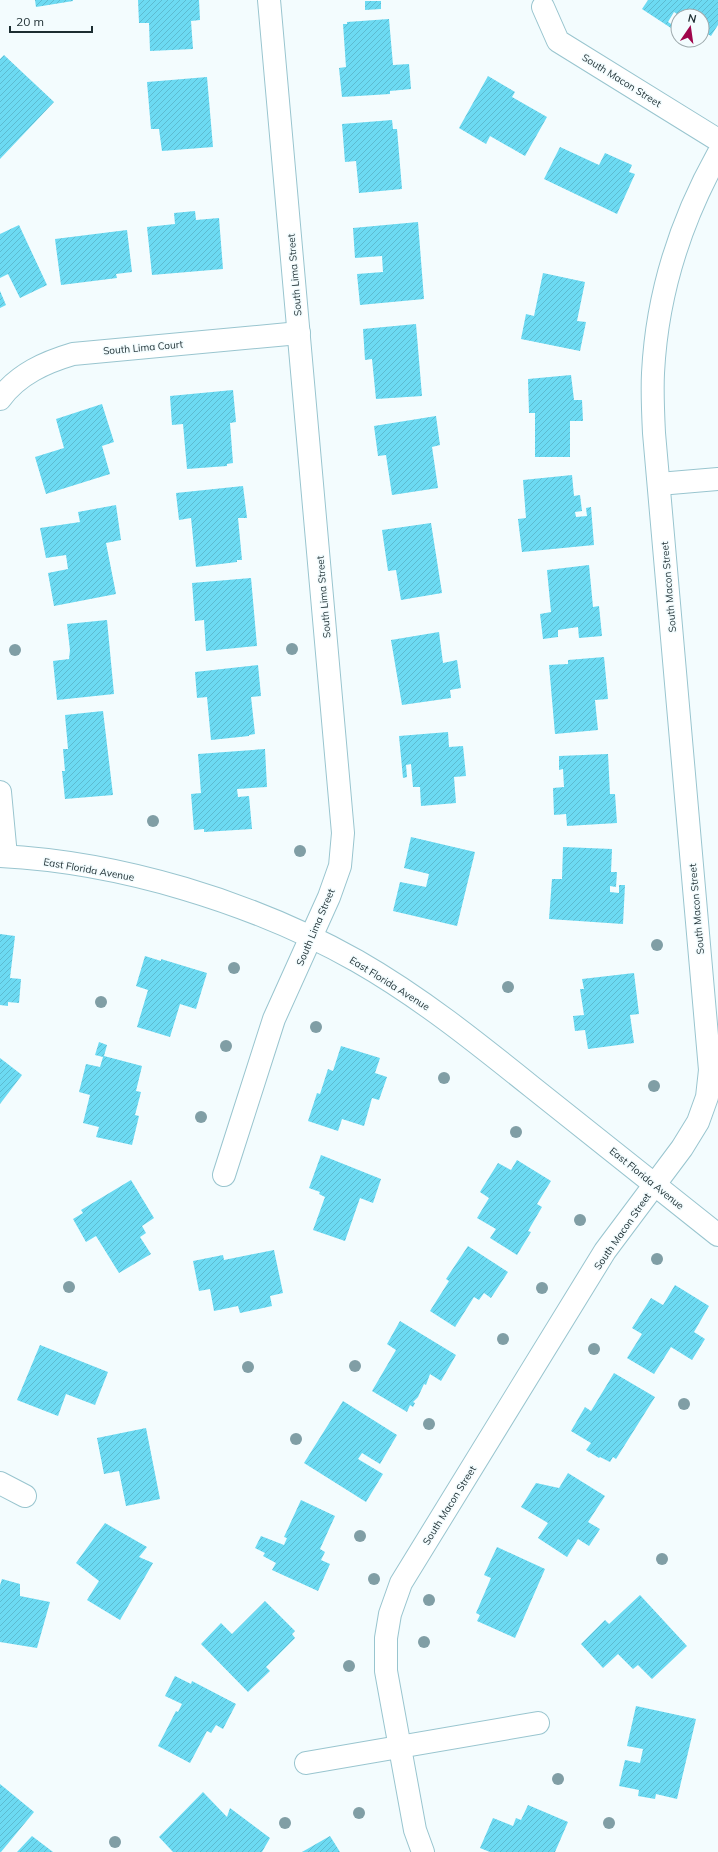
<svg xmlns="http://www.w3.org/2000/svg" width="718" height="1852" font-family="Mulish,sans-serif">
	<defs>
		<pattern id="building-hatch" width="6" height="6" patternUnits="userSpaceOnUse"><rect width="6" height="6" fill="#6cdaf2"/><path d="M-1 1l2-2M0 6l6-6M5 7l2-2" fill="none" stroke="#5dbbd0"/></pattern>
	</defs>
	<rect width="100%" height="100%" fill="#f3fcfe"/>
	<g fill="url(#building-hatch)">
		<path d="M35,0H73V1L36,7Z"/>
		<path d="M138,0H199L200,20L191,21L193,49L150,51L149,23H139Z"/>
		<path d="M648,0H718V25L711,36L702,31V16H680L674,12L668,22L676,27L674,30L642,9Z"/>
		<path d="M365,1H381V9L365,10Z"/>
		<path d="M389,19L393,65L409,64L411,89L390,91V94L342,97L339,68L346,67L343,24H347V22Z"/>
		<path d="M4,55L54,102L0,159V59Z"/>
		<path d="M488,76L515,92L512,97L547,117L525,156L490,136L486,144L459,128Z"/>
		<path d="M207,77L213,147L162,151L159,129H151L147,82Z"/>
		<path d="M392,120L393,129H397L402,189L359,193L356,161L345,162L342,124Z"/>
		<path d="M560,147L599,165L605,153L632,165L629,172L635,174L617,214L544,179Z"/>
		<path d="M195,211L196,220L219,218L223,269L152,275L147,227L175,224L174,213Z"/>
		<path d="M418,222L424,299L360,305L357,274L383,272L382,256L355,258L353,228Z"/>
		<path d="M19,225L47,285L20,298L8,274L0,278V234Z"/>
		<path d="M127,230L132,272L116,274L117,278L61,285L55,239Z"/>
		<path d="M543,273L585,282L577,321L586,322L580,351L521,339L526,314L534,316Z"/>
		<path d="M0,291L6,305L0,308Z"/>
		<path d="M416,324L422,396L376,399L372,359L365,360L363,329Z"/>
		<path d="M571,375L574,400H582L583,421H570V457H535V413H529L528,379Z"/>
		<path d="M233,390L236,422L230,423L233,463L227,464V466L187,469L183,424L172,425L170,396Z"/>
		<path d="M102,404L114,442L102,446L110,474L46,494L35,457L64,448L56,419Z"/>
		<path d="M436,416L440,445L432,447L438,488L392,495L386,455L378,456L374,426Z"/>
		<path d="M572,475L574,496L580,495L582,511L575,512L576,517L587,516L586,508L591,507L594,545L522,552L518,519L526,518L523,480Z"/>
		<path d="M243,486L247,518H238L242,560H237V562L196,567L191,518L179,520L176,493Z"/>
		<path d="M116,505L121,540L106,543L116,594L54,606L48,573L68,569L66,555L46,558L40,528L80,522L78,512Z"/>
		<path d="M431,523L442,593L401,600L396,570L388,571L382,530Z"/>
		<path d="M589,565L593,607L599,606L602,636L579,638L578,627L558,630V637L543,639L540,614L551,612L547,570Z"/>
		<path d="M251,578L257,646L206,651L204,620L195,621L192,583Z"/>
		<path d="M107,620L114,694L57,700L53,661L69,659L70,650L67,624Z"/>
		<path d="M439,632L443,663L457,660L461,688L450,690L451,698L402,705L391,640Z"/>
		<path d="M604,657L608,699L595,700L598,730L555,734L549,665L568,664V660Z"/>
		<path d="M258,665L261,696L251,697L255,734L249,735V736L211,740L207,697L197,698L195,672Z"/>
		<path d="M103,711L113,795L65,799L62,771H65L63,749H68L65,715Z"/>
		<path d="M448,732L449,747L463,746L466,776L454,777L456,803L421,806L420,787H413L411,764L406,765L407,777L403,778L399,736Z"/>
		<path d="M265,749L267,787L237,789L238,797L249,796L252,829L204,832V829L194,830L191,794L201,793L198,754Z"/>
		<path d="M608,754L610,794H615L617,823L567,826L566,814L554,815L553,788L564,787L563,769L559,770V756Z"/>
		<path d="M411,837L475,852L457,926L393,911L400,882L426,887L429,874L404,868Z"/>
		<path d="M563,847L612,849L611,872H617L616,887L610,886V892L619,893V885H625L623,924L549,919L552,879H562Z"/>
		<path d="M0,934L15,936L10,978L21,979L19,1003L8,1002V1006L0,1005Z"/>
		<path d="M145,956L161,961V959L207,973L196,1009L180,1004L170,1037L137,1027L148,990L136,986Z"/>
		<path d="M634,973L639,1014L630,1015L634,1043L588,1049L585,1030L575,1031L573,1016L584,1015L580,989H584L582,979Z"/>
		<path d="M99,1042L107,1045L104,1056L142,1066L136,1091L141,1092L135,1115L139,1116L132,1145L96,1137L99,1127L83,1123L90,1095L79,1092L86,1064L100,1067L103,1057L95,1055Z"/>
		<path d="M341,1046L380,1058L375,1073L387,1077L379,1100L372,1098L364,1126L342,1119L338,1131L308,1121L317,1093L320,1094L328,1069L333,1071Z"/>
		<path d="M0,1058L22,1075L0,1104Z"/>
		<path d="M321,1155L381,1179L373,1203L360,1198L345,1241L313,1230L325,1197L319,1194L320,1192L309,1188Z"/>
		<path d="M517,1160L551,1181L537,1204L542,1207L528,1231L531,1232L517,1255L490,1238L496,1229L477,1218L489,1198L480,1192L498,1163L511,1170Z"/>
		<path d="M131,1180L154,1218L142,1226L146,1233L140,1237L151,1254L119,1273L96,1236L86,1242L73,1219L83,1213L81,1210Z"/>
		<path d="M468,1246L508,1272L491,1298L484,1293L479,1300L474,1297L455,1327L430,1311L449,1281L446,1279Z"/>
		<path d="M274,1250L283,1293L270,1296L272,1306L240,1313L238,1306L214,1311L210,1289L199,1291L193,1261L223,1255L224,1260Z"/>
		<path d="M675,1285L709,1306L694,1332L705,1339L692,1360L671,1347L654,1374L627,1358L642,1334L632,1328L651,1298L663,1305Z"/>
		<path d="M400,1321L456,1355L441,1381L430,1374L426,1385L424,1384L418,1397L413,1402L415,1403L413,1407L410,1405L407,1412L372,1391L396,1350L387,1344Z"/>
		<path d="M40,1345L108,1372L95,1405L66,1394L58,1416L17,1400Z"/>
		<path d="M614,1373L655,1397L616,1459L613,1457L610,1462L600,1457L599,1458L586,1450L591,1443L571,1431L585,1407L591,1411Z"/>
		<path d="M343,1401L397,1435L380,1464L362,1453L358,1459L383,1474L366,1502L304,1463Z"/>
		<path d="M146,1428L160,1499L126,1506L119,1471L104,1474L97,1438Z"/>
		<path d="M568,1473L605,1496L588,1522L600,1529L589,1546L578,1539L567,1557L538,1538L548,1523L521,1507L536,1483L559,1488Z"/>
		<path d="M301,1500L335,1516L320,1549L325,1552L321,1560L330,1564L318,1591L272,1570L276,1563L263,1556L265,1553L255,1548L261,1536L284,1545L287,1538L284,1537Z"/>
		<path d="M105,1523L147,1547L139,1557L153,1563L120,1620L87,1600L99,1581L76,1563Z"/>
		<path d="M497,1547L545,1569L515,1638L477,1621L480,1615L476,1613L491,1578L484,1575Z"/>
		<path d="M2,1579L20,1584V1596L50,1602L37,1648L0,1642V1585Z"/>
		<path d="M640,1595L687,1646L652,1679L638,1665L633,1669L618,1654L603,1668L581,1644L605,1620L609,1624Z"/>
		<path d="M265,1601L295,1631L292,1634L295,1638L266,1667L270,1671L248,1692L201,1644L221,1623L232,1634Z"/>
		<path d="M175,1676L191,1684L192,1681L236,1704L223,1729L216,1725L211,1733L207,1731L190,1763L158,1746L176,1711L178,1712L182,1704L165,1696Z"/>
		<path d="M636,1706L696,1719L677,1799L656,1794L655,1799L638,1796L639,1790L619,1786L625,1760L640,1763L643,1749L627,1746Z"/>
		<path d="M0,1784L34,1812L1,1852H0Z"/>
		<path d="M203,1792L227,1817L230,1808L270,1838L262,1852H173L159,1837Z"/>
		<path d="M528,1805L568,1822L555,1852H490L480,1848L493,1818L513,1826L516,1818L521,1820Z"/>
		<path d="M32,1836L53,1852H17Z"/>
		<path d="M330,1836L340,1852H302Z"/>
	</g>
	<g fill="none" stroke-linecap="round" stroke-linejoin="round">
		<defs>
			<g id="minor">
				<path d="M543,7L558,41L718,140"/>
				<path d="M0,399C18,374 46,362 73,354L299,333"/>
				<path d="M659,484L718,479"/>
				<path d="M0,792L6,856"/>
				<path d="M0,856C120,862 252,902 357,961C420,997 476,1042 532,1087C594,1136 656,1185 718,1235"/>
				<path d="M224,1175L274,1019L329,897L340,866L343,833L269,0"/>
				<path d="M0,1483L25,1496"/>
				<path d="M306,1763L538,1723"/>
				<path d="M423,1852L415,1830L386,1671V1638L390,1614L401,1583L605,1251L682,1148L698,1122L707,1097L710,1070L654,433C653,413 652,393 653,373C657,294 680,222 718,154"/>
			</g>
		</defs>
		<use href="#minor" stroke="#99c5cf" stroke-width="24"/>
		<use href="#minor" stroke="#fff" stroke-width="22"/>
	</g>
	<g fill="#809ea5">
		<circle cx="292" cy="649" r="6"/>
		<circle cx="15" cy="650" r="6"/>
		<circle cx="153" cy="821" r="6"/>
		<circle cx="300" cy="851" r="6"/>
		<circle cx="657" cy="945" r="6"/>
		<circle cx="234" cy="968" r="6"/>
		<circle cx="508" cy="987" r="6"/>
		<circle cx="101" cy="1002" r="6"/>
		<circle cx="316" cy="1027" r="6"/>
		<circle cx="226" cy="1046" r="6"/>
		<circle cx="444" cy="1078" r="6"/>
		<circle cx="654" cy="1086" r="6"/>
		<circle cx="201" cy="1117" r="6"/>
		<circle cx="516" cy="1132" r="6"/>
		<circle cx="580" cy="1220" r="6"/>
		<circle cx="657" cy="1259" r="6"/>
		<circle cx="69" cy="1287" r="6"/>
		<circle cx="542" cy="1288" r="6"/>
		<circle cx="503" cy="1339" r="6"/>
		<circle cx="594" cy="1349" r="6"/>
		<circle cx="355" cy="1366" r="6"/>
		<circle cx="248" cy="1367" r="6"/>
		<circle cx="684" cy="1404" r="6"/>
		<circle cx="429" cy="1424" r="6"/>
		<circle cx="296" cy="1439" r="6"/>
		<circle cx="360" cy="1536" r="6"/>
		<circle cx="662" cy="1559" r="6"/>
		<circle cx="374" cy="1579" r="6"/>
		<circle cx="429" cy="1600" r="6"/>
		<circle cx="424" cy="1642" r="6"/>
		<circle cx="349" cy="1666" r="6"/>
		<circle cx="558" cy="1779" r="6"/>
		<circle cx="359" cy="1813" r="6"/>
		<circle cx="285" cy="1823" r="6"/>
		<circle cx="609" cy="1823" r="6"/>
		<circle cx="115" cy="1842" r="6"/>
	</g>
	<g text-anchor="middle" stroke-width="3" stroke-linejoin="round" paint-order="stroke">
		<g font-size="10" fill="#1c2d31" stroke="#f3fcfe">
			<text transform="translate(622 80) rotate(32)" y="4">South Macon Street</text>
			<text transform="translate(294 275) rotate(-95)" y="4">South Lima Street</text>
			<text transform="translate(143 347) rotate(-5)" y="4">South Lima Court</text>
			<text transform="translate(668 587) rotate(-95)" y="4">South Macon Street</text>
			<text transform="translate(323 597) rotate(-95)" y="4">South Lima Street</text>
			<text transform="translate(89 869) rotate(10)" y="4">East Florida Avenue</text>
			<text transform="translate(696 909) rotate(-95)" y="4">South Macon Street</text>
			<text transform="translate(315 927) rotate(-67)" y="4">South Lima Street</text>
			<text transform="translate(390 983) rotate(32)" y="4">East Florida Avenue</text>
			<text transform="translate(647 1178) rotate(39)" y="4">East Florida Avenue</text>
			<text transform="translate(622 1231) rotate(-55)" y="4">South Macon Street</text>
			<text transform="translate(449 1505) rotate(-58)" y="4">South Macon Street</text>
		</g>
	</g>
	<g transform="translate(690 28) rotate(13)"><circle r="19" fill="#f3fcfe" stroke="#9da9ac"/>
	<path d="M0-3L7 15L0 10L-7 15Z" fill="#9f054b"/>
	<text y="-6" font-size="11" font-weight="bold" text-anchor="middle" fill="#1c2d31">N</text>
	</g>
	<path d="M10 26v6h82v-6" fill="none" stroke="#1c2d31" stroke-width="2"/>
	<text x="16" y="26" font-size="12" fill="#1c2d31" stroke="#f3fcfe" stroke-width="3" paint-order="stroke">20 m</text>
</svg>
